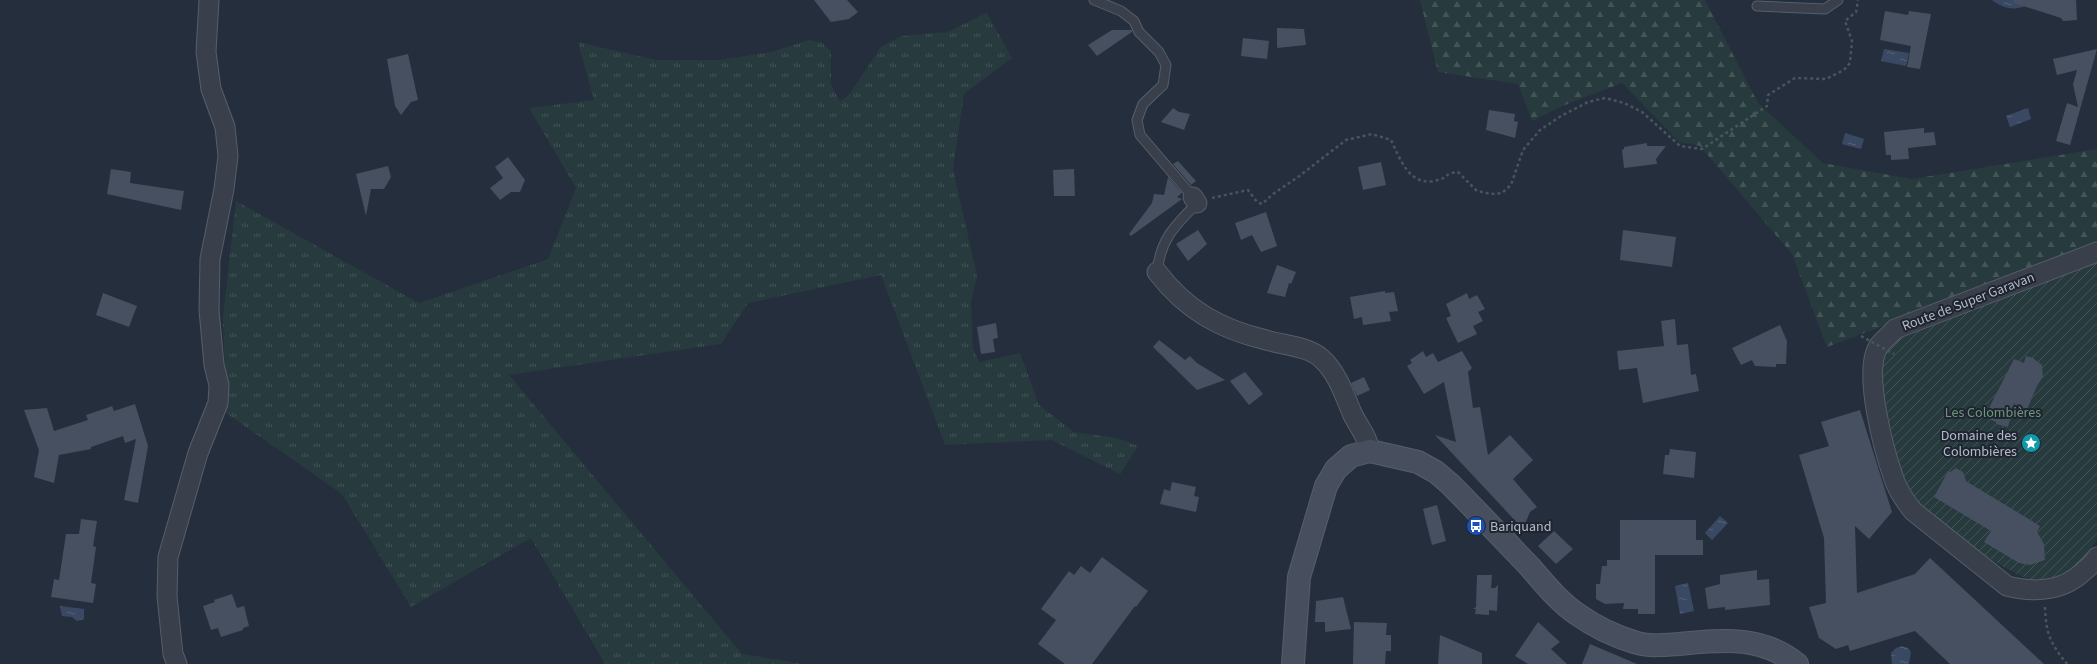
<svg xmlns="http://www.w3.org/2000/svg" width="2097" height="664" font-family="'Source Sans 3',sans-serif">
	<defs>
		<pattern id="grass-tufts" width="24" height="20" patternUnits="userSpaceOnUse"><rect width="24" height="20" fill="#273a3d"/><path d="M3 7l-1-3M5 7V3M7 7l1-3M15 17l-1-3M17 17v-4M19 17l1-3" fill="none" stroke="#445558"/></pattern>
		<pattern id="forest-firs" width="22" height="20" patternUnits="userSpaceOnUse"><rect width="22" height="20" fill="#273a3d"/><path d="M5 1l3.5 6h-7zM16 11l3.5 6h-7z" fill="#445558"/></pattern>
		<pattern id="garden-furrows" width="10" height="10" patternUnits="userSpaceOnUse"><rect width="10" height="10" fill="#273a3d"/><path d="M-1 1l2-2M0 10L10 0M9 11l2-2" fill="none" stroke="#445558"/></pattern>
		<pattern id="water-ripples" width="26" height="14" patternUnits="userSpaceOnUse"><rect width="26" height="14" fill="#3a4963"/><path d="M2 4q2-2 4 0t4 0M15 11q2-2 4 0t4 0" fill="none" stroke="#546178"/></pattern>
	</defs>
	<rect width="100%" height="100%" fill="#252e3c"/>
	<path fill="url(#grass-tufts)" d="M987,13L1012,58L964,94L953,169L977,276L971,302L973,348L979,362L1020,353L1039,405L1074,432L1117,438L1138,446L1120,474L1052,440L945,445L881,275L748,303L721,344L509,375L742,654L804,664H605L531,538L411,607L342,494L226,413L223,317L236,201L419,303L548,259L576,188L529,108L594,100L578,42L656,60H720L771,52L809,40L821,42L831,51V84L840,102L850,93L881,47L901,36L947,32Z"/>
	<path fill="url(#forest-firs)" d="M1420,0H1705L1758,103L1823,163L1912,179L2097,149V246L1827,347L1792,254L1700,146L1679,142L1622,83L1565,105L1532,121L1518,84L1438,72Z"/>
	<path fill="url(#garden-furrows)" d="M2097,262V540C2084,559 2074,573 2050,579C2047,580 2042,582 2038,581C2011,579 1920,513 1907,488C1899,473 1875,378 1879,364C1882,353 1890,343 1900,335Z"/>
	<g fill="url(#water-ripples)">
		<path d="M1992,0H2025L2026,6C2013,11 2003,8 1992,0Z"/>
		<path d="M1884,49L1909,53L1906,66L1881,61Z"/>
		<path d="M2028,108L2031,119L2010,127L2006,116Z"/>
		<path d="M1845,133L1864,139L1861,149L1842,144Z"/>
		<path d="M1720,516L1728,523L1712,540L1705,533Z"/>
		<path d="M1688,583L1694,611L1680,614L1675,586Z"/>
		<path d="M60,606L84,609V619L77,621L72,617L62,616Z"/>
		<path d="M1902,646L1908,648L1911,652L1909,664H1892L1891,653L1896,648Z"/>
	</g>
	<g fill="#465060">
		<path d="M814,0H847L858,12L849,19L831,22Z"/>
		<path d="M2014,0H2076L2077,20L2063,21L2061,18L2014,3Z"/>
		<path d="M1885,11L1908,15L1909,11L1931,14L1920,69L1907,67L1911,46L1880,40Z"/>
		<path d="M1277,28L1304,29L1306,45L1277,48Z"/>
		<path d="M1112,30H1132V32L1097,56L1088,45Z"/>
		<path d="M1243,38L1269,41L1267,59L1241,56Z"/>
		<path d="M2097,49L2070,145L2056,141L2067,103L2078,107L2073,84L2077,70L2057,75L2053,59Z"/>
		<path d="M408,54L418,100L411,102L401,115L395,106L387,59Z"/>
		<path d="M1173,108L1179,112L1190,114L1184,130L1161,122Z"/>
		<path d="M1489,110L1515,114L1514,121L1518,122L1515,138L1486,130Z"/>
		<path d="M1924,128V133L1934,132L1936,145L1908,148L1909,159L1891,160V155H1886L1884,132Z"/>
		<path d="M1647,143V146H1666L1656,159L1657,164L1624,168L1622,150L1624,149V147Z"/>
		<path d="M508,157L525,180L520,192H511L500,200L490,188L503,178L495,167Z"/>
		<path d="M1178,161L1196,181L1191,185L1173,164Z"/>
		<path d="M1381,162L1386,185L1363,190L1358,167Z"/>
		<path d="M388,166L391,177L384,189H371L366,216L356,174Z"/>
		<path d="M111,169L131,172L130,183L184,191L181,210L107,194Z"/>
		<path d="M1074,169L1075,196H1054L1053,170Z"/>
		<path d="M1168,177L1182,193L1177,197L1182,199L1131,236L1129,234L1152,203L1154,194L1164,195Z"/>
		<path d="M1266,212L1277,246L1261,252L1252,235L1241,240L1235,223Z"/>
		<path d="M1198,230L1207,244L1188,261L1176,244Z"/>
		<path d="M1623,230L1676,237L1672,267L1620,260Z"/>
		<path d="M1277,265L1296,272L1291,284L1289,283L1285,297L1267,293Z"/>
		<path d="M1385,291V293L1394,292L1398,311L1389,312L1391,321L1363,325L1362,317L1354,319L1350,297Z"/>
		<path d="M103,293L137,306L129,327L96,315Z"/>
		<path d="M1467,293L1469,299L1477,295L1485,309L1478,312L1483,321L1473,326L1477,334L1458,343L1446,318L1451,316L1446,304Z"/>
		<path d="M1675,319L1677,345L1688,344L1691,375L1696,374L1699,391L1643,403L1637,368L1619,370L1617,351L1664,346L1661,321Z"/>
		<path d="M996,323L998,338L993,339L995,352L981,354L977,327Z"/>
		<path d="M1780,325L1787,341L1786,364H1776V367L1755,366L1752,360L1741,365L1732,348Z"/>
		<path d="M1159,340L1185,360L1190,356L1197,363L1225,380L1197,390L1153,347Z"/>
		<path d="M1423,351L1426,357L1433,353L1438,362L1462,351L1472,368L1468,372L1473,408L1480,407L1488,455L1510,435L1533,460L1513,479L1537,507L1530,512L1523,529L1435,435L1456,442L1444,382L1424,394L1407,366L1412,363L1410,360Z"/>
		<path d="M2026,356L2033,358L2042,365L2043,377L2037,386L2023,419L2014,403L2008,427L1996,424V422L1987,418L1990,406L2014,359L2024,363Z"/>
		<path d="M1245,372L1263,394L1249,405L1230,381Z"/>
		<path d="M1364,377L1370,390L1357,396L1351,383Z"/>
		<path d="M135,404L148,446L138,503L124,500L136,439L125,443L123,436L91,447V449L59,455L54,483L34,477L39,450L24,410L47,408L54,431L88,420L86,415L101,410L112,406L114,411Z"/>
		<path d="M1860,410L1892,512L1869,539L1855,526L1857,593L1915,574L1930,558L2044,664H1950L1915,631L1850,651L1848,645L1836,649L1819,638L1809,607L1826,603L1824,538L1799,455L1829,446L1821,422Z"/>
		<path d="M1670,449L1696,452L1694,478L1663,474L1665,455H1669Z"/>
		<path d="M1956,468L1963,472L1966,481L2040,526L2037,532L2044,544L2045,560L2030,565L2019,563L1984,542L1991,531L1934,497L1948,471L1950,472Z"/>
		<path d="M1172,482L1196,487L1194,496L1199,497L1196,512L1160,504L1164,489L1170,491Z"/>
		<path d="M1437,505L1446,541L1432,545L1423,509Z"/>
		<path d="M81,519L97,521L93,546L96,547L91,583L96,584L93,603L51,597L54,579L59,580L66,534H79Z"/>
		<path d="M1620,520H1696V540H1703V555H1655V614H1638V609H1623L1624,603L1605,604L1596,599V584H1600L1602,566H1607V560H1620Z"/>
		<path d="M1554,531L1573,549L1556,564L1538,546Z"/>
		<path d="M1102,557L1148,591L1136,607L1135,606L1092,664H1065L1038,644L1056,620L1041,609L1069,571L1074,575L1081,566L1090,573Z"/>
		<path d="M1757,570V580L1769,579L1770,605L1725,610V607L1708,609L1705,588L1720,584V575Z"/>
		<path d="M1477,575H1492L1491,588H1495L1498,585L1497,611L1489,610V615L1475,614L1476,609H1473L1476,607Z"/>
		<path d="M232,594L237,608L244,606L249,626L243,628V630L221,637L218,628L211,630L203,606L215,602L214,600Z"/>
		<path d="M1343,597L1351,629L1325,632V622H1315L1316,601Z"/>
		<path d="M1354,622L1387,623L1386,635H1391V651H1386L1385,664H1353Z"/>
		<path d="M1538,622L1560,642L1551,649L1567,664H1528L1515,656Z"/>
		<path d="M1440,635L1482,653V664H1438Z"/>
		<path d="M1590,644L1637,664H1582Z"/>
	</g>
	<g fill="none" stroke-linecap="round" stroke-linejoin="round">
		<defs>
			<g id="lane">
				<path d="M1094,0L1121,11L1134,21L1139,32L1159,52L1166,65L1163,85L1143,104L1137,120L1140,135L1193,197"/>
				<path d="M1757,6L1825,9L1838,0"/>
				<path d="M1157,272C1161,238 1174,227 1197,203"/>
			</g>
			<g id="street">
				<path d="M1193,197L1197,203"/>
				<path d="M2097,252L1895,329C1890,335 1882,341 1878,347C1863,373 1884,451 1894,479C1898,491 1905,501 1913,511L2007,586C2035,593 2062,592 2084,571C2089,567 2094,563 2097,557"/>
				<path d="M1157,272C1186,310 1220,329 1266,340C1282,345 1307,346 1321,358C1337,372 1344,394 1352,413C1358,426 1368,437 1370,451"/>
				<path d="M177,664L173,654L167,596L168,557L198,453L218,403L219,385L214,365L209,310L210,259L224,189L228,156L225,127L211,89L206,52L209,0"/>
			</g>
			<path id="secondary" d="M1293,664L1299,577L1326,486L1336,469L1351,456L1370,451L1418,462L1436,472L1450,484C1477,511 1503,539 1530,567C1544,583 1559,602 1577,614C1594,626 1614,636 1634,642C1648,647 1664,645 1679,644C1722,640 1761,635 1797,664"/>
		</defs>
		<use href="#lane" stroke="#575e6a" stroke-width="11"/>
		<use href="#street" stroke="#575e6a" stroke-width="21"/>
		<use href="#secondary" stroke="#575e6a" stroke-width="24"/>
		<g stroke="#45575a" stroke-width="2.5" stroke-dasharray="3 3" stroke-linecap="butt">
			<path d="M1212,198L1248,190L1257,202L1262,204L1273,194L1298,177L1346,140L1372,134L1391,140C1401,161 1410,188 1438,180C1447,178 1445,173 1458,172L1477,191L1491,194L1502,193L1511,185L1523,150L1540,130L1561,116L1588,102L1605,98L1624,103L1642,112L1680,146L1702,149L1767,106L1768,95L1795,78L1826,79L1844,70L1850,63L1852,41L1845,21L1856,12L1858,0"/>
			<path d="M2045,607C2046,634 2050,643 2067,664"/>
		</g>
		<use href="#lane" stroke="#39404c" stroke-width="9"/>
		<use href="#street" stroke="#39404c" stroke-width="19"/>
		<use href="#secondary" stroke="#474f5f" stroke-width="22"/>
		<path stroke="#45575a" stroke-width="2.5" stroke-dasharray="3 3" stroke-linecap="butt" d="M1861,336L1894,354"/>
	</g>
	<defs>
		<symbol id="sight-disc" viewBox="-11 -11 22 22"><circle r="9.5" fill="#0f9aa8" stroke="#1e2531"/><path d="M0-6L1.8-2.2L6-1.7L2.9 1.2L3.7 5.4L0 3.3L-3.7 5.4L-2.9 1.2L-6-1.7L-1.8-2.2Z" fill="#fff"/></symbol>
		<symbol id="bus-disc" viewBox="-11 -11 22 22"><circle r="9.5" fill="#1a4fb4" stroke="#1e2531"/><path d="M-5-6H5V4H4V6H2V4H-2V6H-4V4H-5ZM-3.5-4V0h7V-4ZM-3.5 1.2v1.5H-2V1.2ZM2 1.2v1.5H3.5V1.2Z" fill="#fff"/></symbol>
	</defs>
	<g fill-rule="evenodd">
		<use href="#sight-disc" x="2020" y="432" width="22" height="22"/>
		<use href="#bus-disc" x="1465" y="515" width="22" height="22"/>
	</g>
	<g text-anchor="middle" stroke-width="4" stroke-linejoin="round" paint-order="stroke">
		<g font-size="14" fill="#b5bbc8" stroke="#1e2531">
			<text transform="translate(1968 301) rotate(-21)" y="5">Route de Super Garavan</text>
		</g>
		<g font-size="14" fill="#6d9778" stroke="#1e2531">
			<text x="1993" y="417">Les Colombières</text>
		</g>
		<g font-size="14" fill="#b5bbc8" stroke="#1e2531" text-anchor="end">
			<text x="2017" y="440">Domaine des<tspan x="2017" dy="16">Colombières</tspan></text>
			<text x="1490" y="531" text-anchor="start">Bariquand</text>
		</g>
	</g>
</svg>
